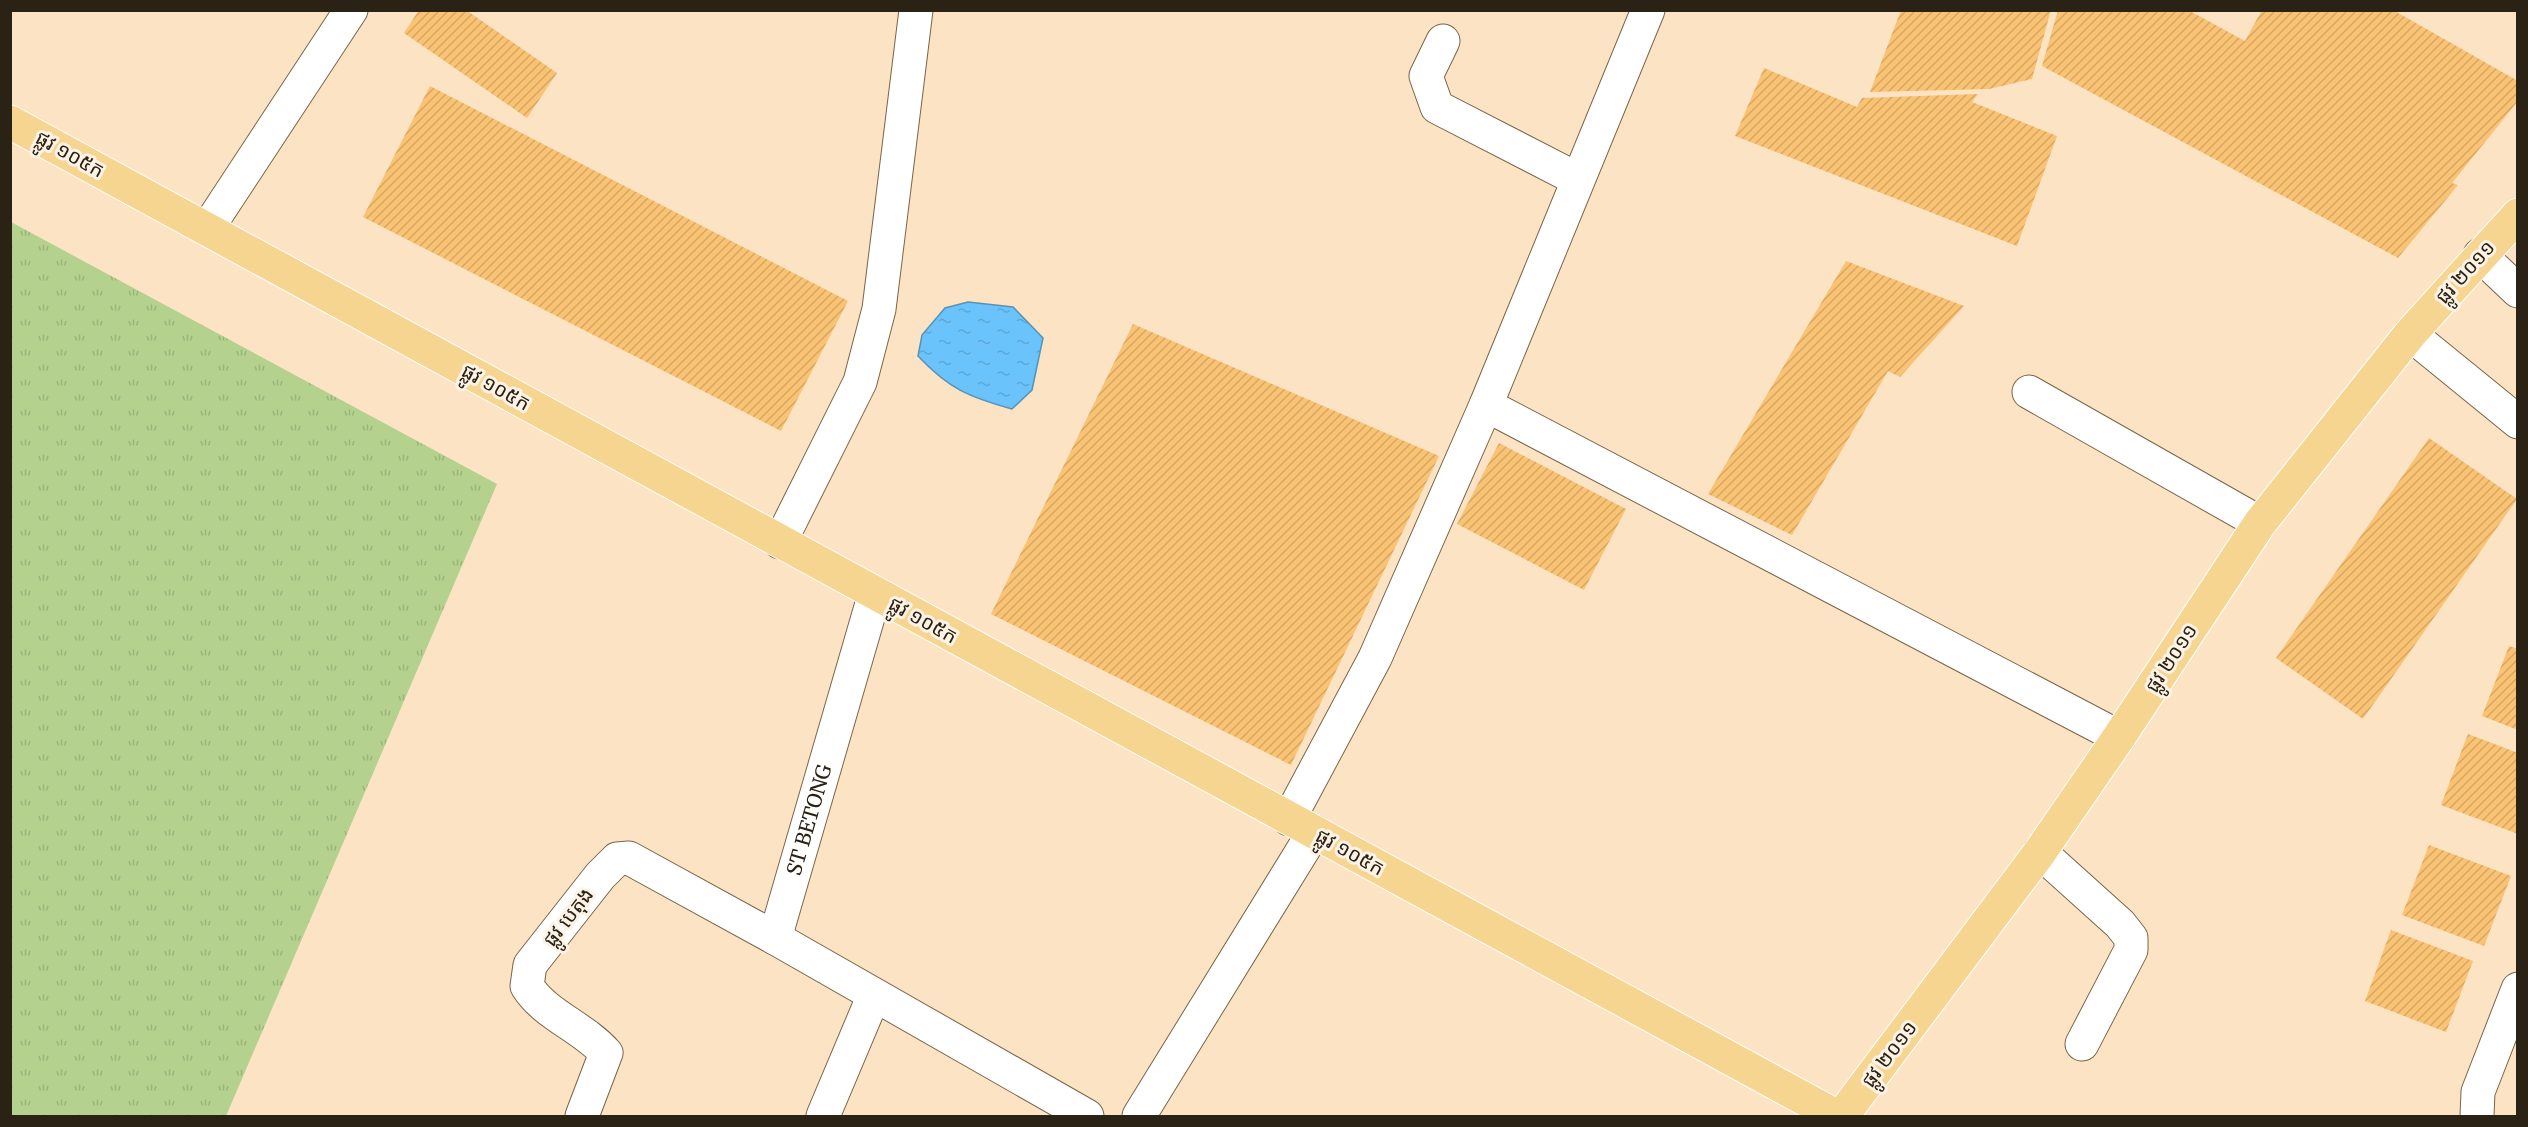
<svg xmlns="http://www.w3.org/2000/svg" width="2528" height="1127" font-family="Merriweather,'Noto Sans Khmer',serif">
	<defs>
		<pattern id="grass-tufts" width="24" height="20" patternUnits="userSpaceOnUse" patternTransform="scale(1.5)"><rect width="24" height="20" fill="#b4d28e"/><path d="M3 7l-1-3M5 7V3M7 7l1-3M15 17l-1-3M17 17v-4M19 17l1-3" fill="none" stroke="#9bb47a"/></pattern>
		<pattern id="water-ripples" width="26" height="14" patternUnits="userSpaceOnUse" patternTransform="scale(1.5)"><rect width="26" height="14" fill="#6ac3fa"/><path d="M2 4q2-2 4 0t4 0M15 11q2-2 4 0t4 0" fill="none" stroke="#5ca7d6"/></pattern>
		<pattern id="building-hatch" width="6" height="6" patternUnits="userSpaceOnUse" patternTransform="scale(1.5)"><rect width="6" height="6" fill="#fac374"/><path d="M-1 1l2-2M0 6l6-6M5 7l2-2" fill="none" stroke="#d6a764"/></pattern>
	</defs>
	<rect width="100%" height="100%" fill="#fbe3c3"/>
	<path fill="url(#grass-tufts)" d="M11,222L497,484L226,1116H11Z"/>
	<path fill="url(#water-ripples)" stroke="#5793b6" stroke-width="1.5" d="M968,302L1013,307L1043,338L1032,390L1012,409C969,397 949,389 918,356L922,335L945,308Z"/>
	<g fill="url(#building-hatch)">
		<path d="M419,10H466L557,73L527,118L404,33Z"/>
		<path d="M1901,10H2051L2032,79L1989,89L1870,92Z"/>
		<path d="M2058,10H2188L2245,41L2262,10H2393L2518,81V101L2452,183L2458,185L2398,258L2042,66Z"/>
		<path d="M1764,68L1857,107L1862,98L1978,94L1972,102L2057,136L2017,246L1735,136Z"/>
		<path d="M430,86L848,301L781,431L363,217Z"/>
		<path d="M1846,261L1964,306L1900,377L1888,371L1792,535L1708,494Z"/>
		<path d="M1133,324L1439,456L1291,765L991,614Z"/>
		<path d="M2429,438L2517,499L2363,719L2276,658Z"/>
		<path d="M1499,443L1626,509L1584,590L1457,524Z"/>
		<path d="M2509,646L2518,649V730L2482,716Z"/>
		<path d="M2468,734L2518,753V834L2441,805Z"/>
		<path d="M2429,845L2511,876L2484,946L2402,915Z"/>
		<path d="M2391,930L2473,961L2446,1032L2365,1001Z"/>
	</g>
	<g fill="none" stroke-linecap="round" stroke-linejoin="round">
		<defs>
			<g id="minor">
				<path d="M1443,41L1426,76L1437,107L1577,179"/>
				<path d="M207,229L351,10"/>
				<path d="M2480,255L2518,291"/>
				<path d="M2410,334L2518,422"/>
				<path d="M2029,392L2260,523"/>
				<path d="M1486,405L2119,737"/>
				<path d="M780,542L860,382L879,309L916,10"/>
				<path d="M1289,819L1375,658L1486,405L1648,10"/>
				<path d="M2040,852L2120,924L2131,938V950L2082,1044"/>
				<path id="s1" d="M775,938L875,593"/>
				<path d="M582,1116L606,1053C583,1027 545,1015 527,986L530,965L600,876L617,859L629,858L775,938L1087,1116"/>
				<path d="M823,1116L874,995"/>
				<path d="M1139,1116L1314,832"/>
				<path d="M2477,1116L2478,1092L2518,989"/>
			</g>
			<g id="major">
				<path d="M10,122L1836,1116"/>
				<path d="M1842,1116L2040,852L2119,737L2260,523L2410,334L2518,215"/>
			</g>
		</defs>
		<use href="#minor" stroke="#7a6549" stroke-width="35"/>
		<use href="#major" stroke="#fff" stroke-width="35"/>
		<use href="#minor" stroke="#fff" stroke-width="33"/>
		<use href="#major" stroke="#f6d591" stroke-width="33"/>
	</g>
	<g text-anchor="middle" stroke-width="6" stroke-linejoin="round" paint-order="stroke">
		<g font-size="20" fill="#2b2216" stroke="#fcf3e6">
			<text transform="translate(70 154) rotate(29)" y="7">ផ្លូវ ១០៥ក</text>
			<text transform="translate(2465 272) rotate(-48)" y="7">ផ្លូវ ២០១១</text>
			<text transform="translate(496 387) rotate(29)" y="7">ផ្លូវ ១០៥ក</text>
			<text transform="translate(923 620) rotate(29)" y="7">ផ្លូវ ១០៥ក</text>
			<text transform="translate(2171 658) rotate(-57)" y="7">ផ្លូវ ២០១១</text>
			<text dy="7" stroke="none"><textPath href="#s1" startOffset="123">ST BETONG</textPath></text>
			<text transform="translate(1350 852) rotate(29)" y="7">ផ្លូវ ១០៥ក</text>
			<text transform="translate(568 917) rotate(-52)" y="7">ផ្លូវ បេតុង</text>
			<text transform="translate(1889 1054) rotate(-53)" y="7">ផ្លូវ ២០១១</text>
		</g>
	</g>
	<rect width="2528" height="1127" fill="none" stroke="#2b2216" stroke-width="24"/>
</svg>
